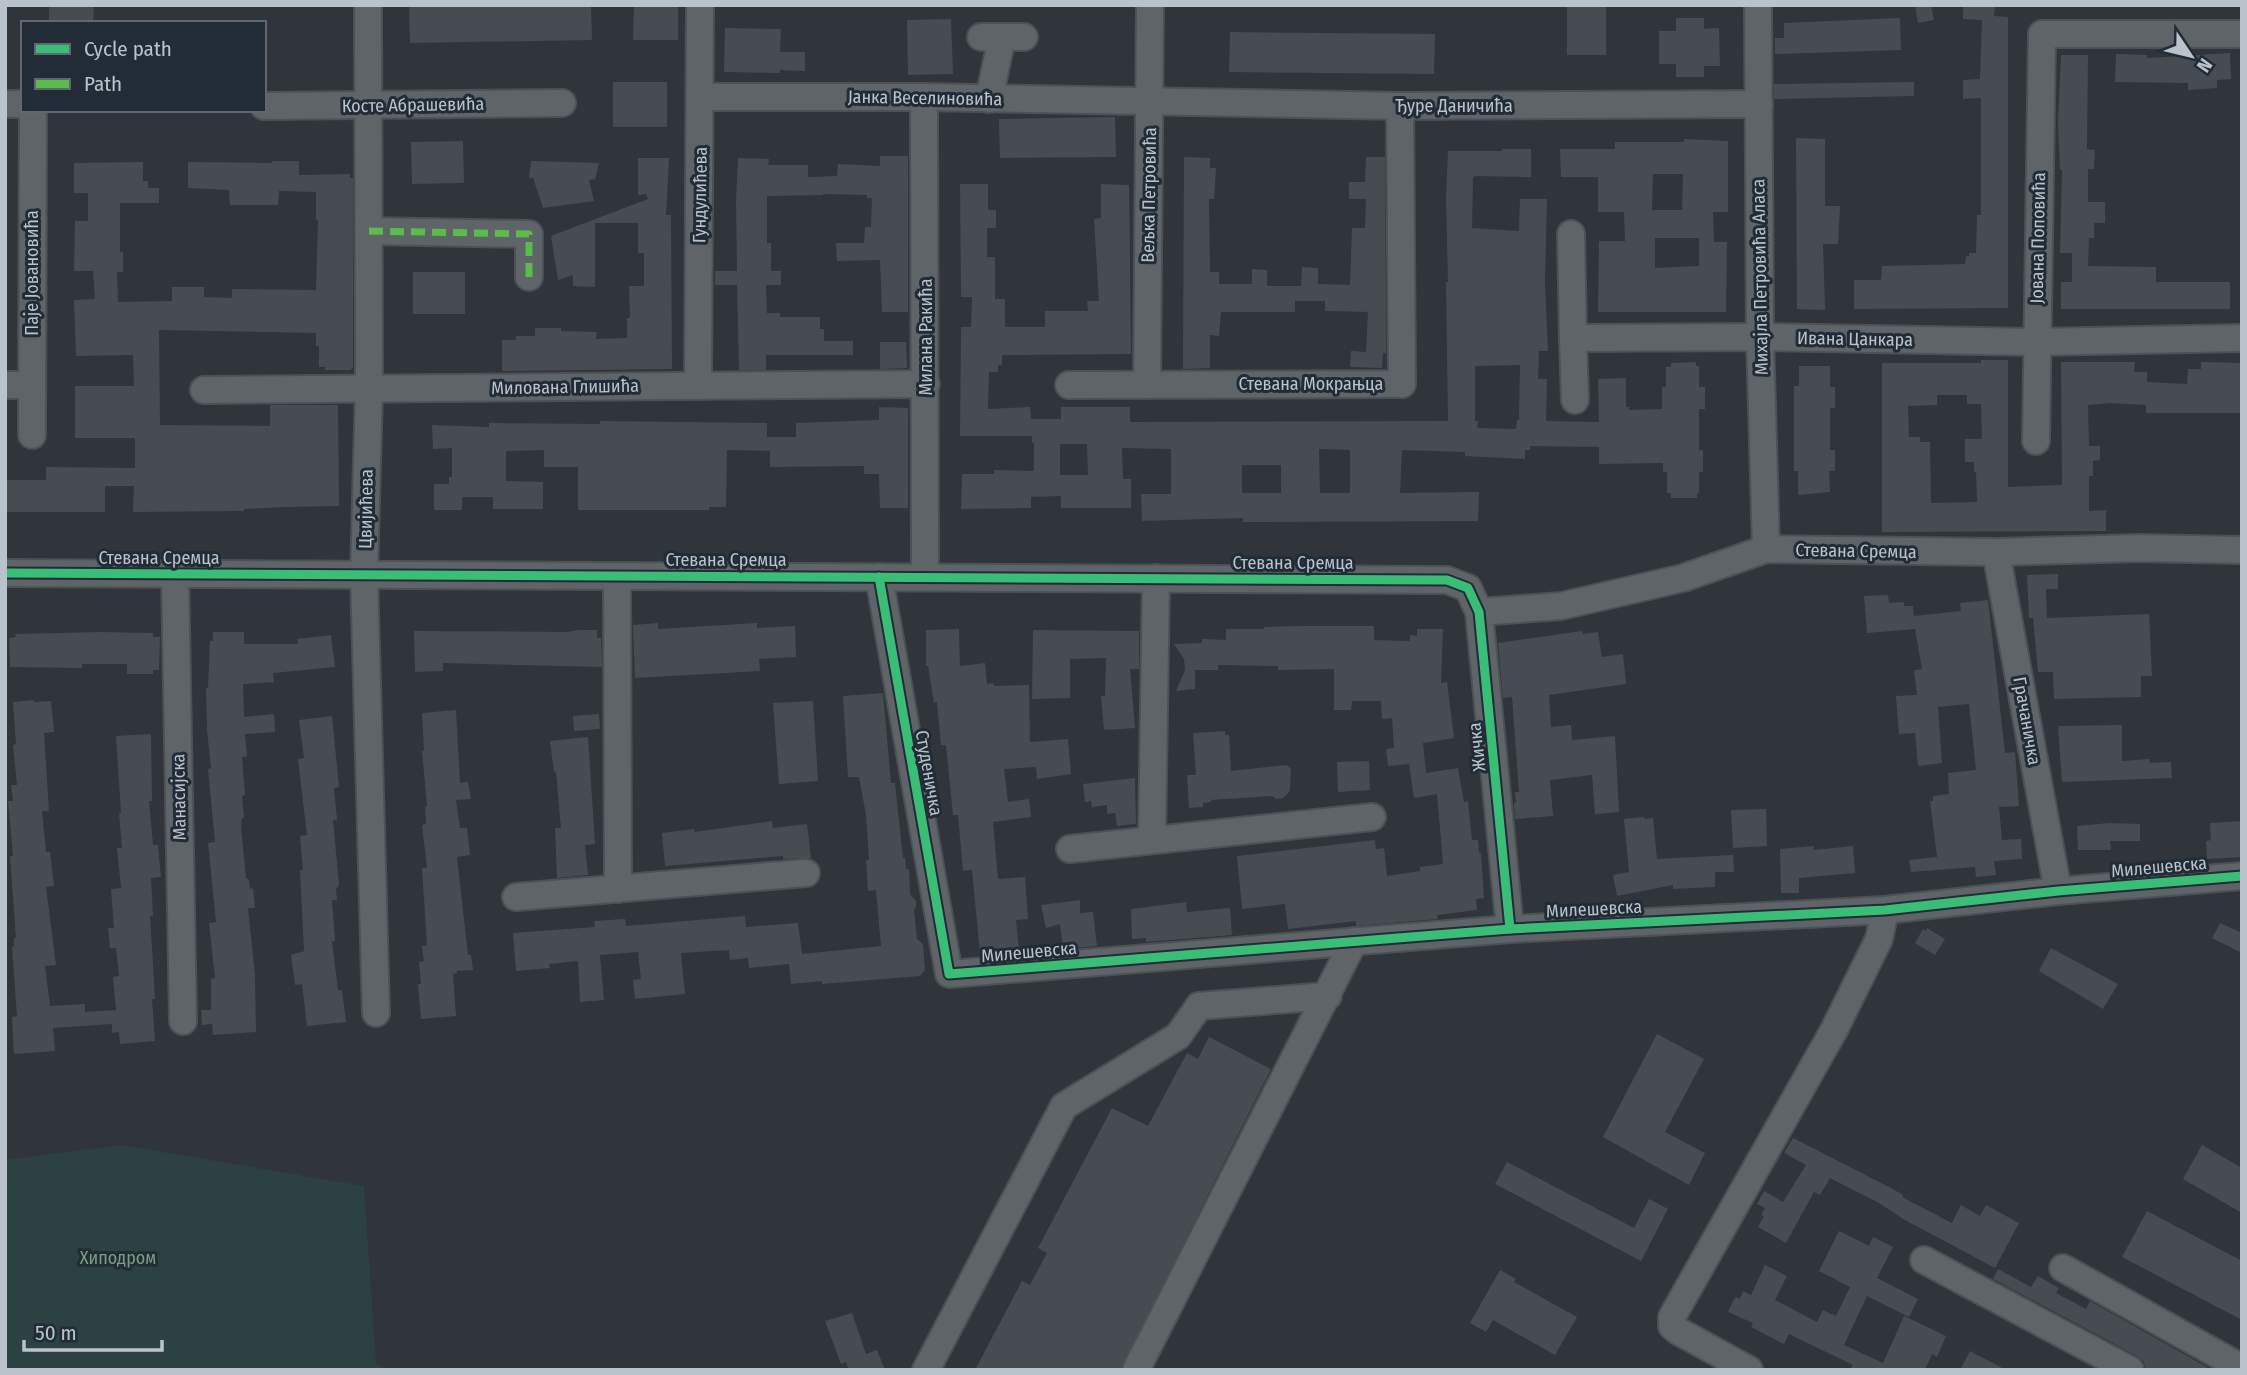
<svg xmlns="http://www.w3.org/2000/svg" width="2247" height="1375" font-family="'Fira Sans Condensed',sans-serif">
	<rect width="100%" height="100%" fill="#2f353b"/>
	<path fill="#2c4142" d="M120,1145L364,1186L376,1363L388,1370H5V1160Z"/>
	<g fill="#474c52" fill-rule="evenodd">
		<path d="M49,5H94L93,23H49Z"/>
		<path d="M409,5H591L592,40L410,43Z"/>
		<path d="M634,5H678V40H633Z"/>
		<rect x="1567" y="5" width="39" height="50"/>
		<path d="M1915,5H1931L1934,20L1918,23Z"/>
		<path d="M1963,5H1995L1994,16L2008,17V308L1854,309V280H1881L1882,266L1965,264L1966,256H1969V253H1976L1977,215H1981V98L1963,99V80L1980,79L1982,20L1963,19Z"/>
		<path d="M1676,18H1704V29L1719,28L1720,66H1704V77H1676V64H1659V31H1676Z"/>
		<path d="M1900,18L1901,50L1775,54V38H1784V23Z"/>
		<path d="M951,19L953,74L908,75L907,20Z"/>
		<path d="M725,28L781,29L780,52H805V71L780,70V73L724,72Z"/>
		<path d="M1230,32L1435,34L1434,74L1229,72Z"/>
		<path d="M2230,53L2231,79L2217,80V88L2188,90V83L2115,82L2116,54L2147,55V58Z"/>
		<path d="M2061,55H2088L2087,149L2095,150L2094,169H2088V202H2105V223H2094V238H2089L2088,266L2156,267V282H2230V309H2061V282H2072V253H2060L2062,170H2060L2058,123Z"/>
		<rect x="613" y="82" width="54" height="45"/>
		<path d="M1914,82V96L1774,99V84Z"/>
		<path d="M1115,117L1116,157L1000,158L999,119Z"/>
		<path d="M1796,138L1825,139V206H1840L1838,244H1823L1825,310L1797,309Z"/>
		<path d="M1684,139L1728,141V212H1713L1714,242H1727L1726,312H1598L1599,241H1625L1624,212H1598V177H1561L1560,149H1615V142H1684ZM1653,174H1683L1682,210H1652ZM1655,238H1699V266L1655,268Z"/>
		<path d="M463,141L464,183L412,184L411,142Z"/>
		<path d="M1502,149H1531V177L1475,176L1473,178L1472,228L1519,231L1520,199H1547L1545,281L1548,351H1539L1538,379H1547L1546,421L1599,422L1598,379L1626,378V407H1629V410L1662,409V387H1666V367H1671V363L1696,362V366H1699V387H1705V409H1699V450H1703V472H1699V493H1697V498H1671V493H1667V472H1663V463L1599,464V447L1530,446V450H1525V459L1465,456V452L1402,450L1400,493L1479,492L1478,521L1243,522V518L1142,521L1141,494H1171V449L1122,448L1123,479H1131V508H1061V496L1031,497V508L961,509L962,474H994V470L1034,471V443H1032V436H960L961,327H971L972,297H961L960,184H988V208L989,210H996V228H987V257H995V299H1005V327H1045V311H1088L1087,301H1099L1094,219L1101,218V184L1129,185L1131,354L1002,355V365H998V372H989L988,409L1030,407L1031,419H1061V407H1130V422L1448,421L1446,282H1448L1446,198L1448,151H1502ZM1520,365L1519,420H1517L1516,429L1477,428L1478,421H1475V366ZM1060,444H1087L1088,475H1060ZM1319,449L1350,450V493H1320ZM1242,465H1281V493H1242Z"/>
		<path d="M880,156H908V312H882L880,260L837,261L836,243H864L865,227H871L872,198H867V195L823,194V195L767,196V243H771V271H781V285H766L767,313H780V317H820V329H824V341H853V355H766V370H739L737,285H715V271H737L736,200L738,158L769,159L768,165H808V177L837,176L838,164L880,166Z"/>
		<path d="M1184,157L1210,158V168H1216L1214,199H1209L1210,272H1219V284H1252V269L1267,270V286H1301L1302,267L1318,268V284L1350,285L1352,228H1365L1366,199H1349V182H1365L1366,157H1385L1386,353H1383L1382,368L1350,367L1351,351L1366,352L1368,312L1325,311V301H1295V312H1221L1219,336L1210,335V368L1183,369Z"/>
		<path d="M638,158H669L666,215H671L672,369L502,371V340H516V336H535V328H561V331L597,332L596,339L627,338V318H630L629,286H644V253H638V223H595V287L573,286V275L558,280L551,236L648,199L646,194L638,195Z"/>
		<path d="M272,161H299V175L350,174V178H353V368L350,370H325V367H319V346H316V333L159,330L160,425L270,426V405H338L339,506L286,507L244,509V511L133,512L134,486H105V512H5V480H46V467L135,468V438H75V386H134L133,355L76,356L74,300L95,299L93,271H74L75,221H88V193H74V163L143,162V181H148V188H159V203H120V252H123V272H117L118,302L172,301V287H204V297L232,298V289L316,290L318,220H316V192L279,191L278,205H230L229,190L188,188V162L272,163Z"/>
		<path d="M531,161L599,163L595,179L589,180L594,201L543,208L533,178H529Z"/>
		<rect x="413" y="272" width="52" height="42"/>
		<path d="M880,342H906L907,368L880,369Z"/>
		<path d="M1981,360H2008V487L2062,485L2061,362H2135L2134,372H2147V382L2187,384L2188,369H2201V362L2242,363L2241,413H2146V405L2110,403L2088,405L2089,446H2100V460L2093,461V476H2089V511L2106,510V531L1882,532V363H1981ZM1937,395H1967V404H1981L1982,439H1965V462H1974V472H1976L1977,502L1931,503L1930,442H1920V437H1909L1908,406L1937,405Z"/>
		<path d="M1799,366H1830V387H1835V408H1830V450H1835V471H1829L1830,492L1798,495V471H1794V386H1799Z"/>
		<path d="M879,407L908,408V508H880L879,474H864V466L770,467V451L727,450L726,507H709V510H578V467H544V450L506,451V481L543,482V509H493V497H462V510H434V484H449V477H452V448L433,449L432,425L489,427V423L600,424V421L767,423V437H796V423L879,420Z"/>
		<path d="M2058,574V589H2046L2047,618L2149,614L2152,676H2141V697L2054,699L2053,672H2038L2033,618H2029L2027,575Z"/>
		<path d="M1888,595L1889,603L1904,602V606H1913L1914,616L1961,611L1960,603L1988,600L2005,753L2015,752L2019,806L1999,807L2002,840L2021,839L2022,859L1994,861L1996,875L1976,877L1975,867L1911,872L1909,860L1937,857L1930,801H1933V796L1949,794L1948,773L1976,770L1969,704L1938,707L1942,763L1918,766L1915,733L1899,734L1896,696L1917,695L1914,670L1922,669L1915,629L1867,633L1864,596Z"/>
		<path d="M658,623V629L757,623V628L795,626L796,657L759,659L760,671L635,678L633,625Z"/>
		<path d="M1303,626H1374V640L1410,641V635L1417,636V629H1443L1441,683L1447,682L1454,738L1423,743L1426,773L1458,768L1464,802L1468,801L1472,840H1478L1479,853H1481L1484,898L1476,899L1477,910L1437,915L1438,919L1356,926V921L1288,929L1285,904L1242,909L1237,856L1375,840L1376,849L1384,848L1387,876L1420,871V867L1443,864L1437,794L1414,798L1409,764L1388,766L1386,749L1394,748L1392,718L1382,719L1381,701H1352L1351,710H1334V669L1278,670V666L1218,665V670H1195V689L1176,691L1185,670L1184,659L1174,644L1202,643V639L1226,640V629H1264V627Z"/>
		<path d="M959,629L960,666L985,663L987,684L994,683V686L1029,685L1030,742L1068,739L1071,774L1037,779L1036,767L1004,769L1008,802L1029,799L1031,817L993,822L998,879L1025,877L1028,919L1016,920L1019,951L980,954L972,870L963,871L958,815H953L946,745H941L937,702L934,703L928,666H926V630Z"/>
		<path d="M578,630H597V638H601L602,667L443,663V671L415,672L414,631L568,632Z"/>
		<path d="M1033,630L1139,631V669H1130L1135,728L1104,730L1101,696H1105L1106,658L1070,659V698L1032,699Z"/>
		<path d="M1582,631L1583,634L1598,632L1602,657L1623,654L1626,684L1549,695L1551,727L1571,725L1572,740L1615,736L1619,812L1595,814L1592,775L1550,780L1553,816L1515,819L1514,803H1516L1515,792H1519L1512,697L1503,698L1498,643Z"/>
		<path d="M101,632L153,633V637H160L159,670H153V674H127V664H82V668L10,667L9,638L16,637L15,634Z"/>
		<path d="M213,632H244V644H298L297,639L331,635L335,667L273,673L274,682L243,684L244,717L274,714L275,732L245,734L247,756L242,757L245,795L242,796L244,818H242L241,827L246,878L249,880L250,889L253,888L255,908H248L255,975L256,1032L213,1035L212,1024L202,1025L201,1010H211V979L215,978L209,923L216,922L208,843L215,842L208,769L211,768L207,730L206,688H208L210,641H213Z"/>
		<path d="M883,693L891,783H895L903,858H905L906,869H909L910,894L916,901V907L914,910L917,939L923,944L925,970L920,976L822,984V981L791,984L789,964L749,968L748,958L730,960L729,950L681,953L685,994L635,999L633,980L641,979L638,952L600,955L604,1000L580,1002L578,961L549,964L550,968L516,971L513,933L595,927L594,921L625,919L626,926L745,916L746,927L798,923L802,954L881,946L876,890L868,891L866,860H869L866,815L859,777H848L843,696Z"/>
		<path d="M34,700V702L51,701L54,732L44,733L49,811H42L46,852H50L54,886L46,887L56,965L45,966L50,1006L85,1004V1012L116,1010L113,977L119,976L116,948H110L108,928H114L111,889L121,888L117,848H122L119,813H121L116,736L151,734L152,801H149L153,845H158L161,877L151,878L153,916H150L155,999H152L155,1041L120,1044L119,1032L112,1033V1024L53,1028L55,1051L14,1054L12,1017L17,1016L12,947H14V938H16L10,856H13L8,801H13L11,785H17L13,745L16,744L13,702Z"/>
		<path d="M813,701L818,781L779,784L773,703Z"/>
		<path d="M456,710L460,783L468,782L471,799L456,800L460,828H467L470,855L457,857L468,955H471L473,970L457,971V973L453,974L456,1016L421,1019L418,984H421L419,962L424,961L422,946L427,945L422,868H427L422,825L426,824L425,807L427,806L422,751H424L422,713Z"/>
		<path d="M599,714L600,729L574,731L573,716Z"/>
		<path d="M332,716L339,787L334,788L337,820H333L339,885L336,889L337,900H332L335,941H332L338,990H342L346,1022L307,1026L302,984L295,985L291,955L304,951L300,870H303L300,836L307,835L298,759L304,758L299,720Z"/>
		<path d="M2122,725V761L2149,759L2150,763L2171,762L2172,778L2062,782L2058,726Z"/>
		<path d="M1225,731V735H1229L1231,771L1287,765L1291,769L1290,791L1283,798L1276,799L1272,796L1211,800V802L1203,803V807L1189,808L1187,775H1196L1193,733Z"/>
		<path d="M588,737L595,844L585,845L588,875L557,878L555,828H561L556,771L554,772L550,741Z"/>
		<path d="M1369,761L1370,790L1338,792L1337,762Z"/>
		<path d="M1135,778L1136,824L1117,826L1115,813L1107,814V805L1092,807L1091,801L1085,802L1083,784Z"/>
		<path d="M1766,809L1767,846L1733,848L1731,810Z"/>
		<path d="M1644,817L1645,819L1653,818L1657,859L1733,855L1734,872H1715V887L1673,889V885L1617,896L1613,875L1629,872L1624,819Z"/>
		<path d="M772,821L773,828L807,824L811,858L783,859V856L665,866L662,833L694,829L695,832Z"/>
		<path d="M2242,821V857L2207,859L2206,841L2211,840L2210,823Z"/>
		<path d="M2109,823L2140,824V841H2110L2111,850H2078L2077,826Z"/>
		<path d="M1814,846V850L1853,846L1855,873L1799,878V893H1781L1780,849Z"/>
		<path d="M1080,900V913L1093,912L1097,946L1063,949L1060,924L1046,928L1041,905Z"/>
		<path d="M1186,902L1187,912L1230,908L1232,935L1146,942V938L1132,939L1131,909Z"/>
		<path d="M2220,923L2242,933V953L2212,938Z"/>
		<path d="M1927,928L1945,939L1935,955L1915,943L1923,929L1926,931Z"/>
		<path d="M2051,948L2118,984L2103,1009L2039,971Z"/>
		<path d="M1657,1034L1704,1059L1665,1132L1705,1153L1689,1185L1603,1137Z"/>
		<path d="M1209,1037L1271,1069L1120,1370H975L1022,1281L1030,1285L1047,1253L1038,1248L1112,1108L1148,1126L1187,1053L1198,1059Z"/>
		<path d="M1793,1138L1891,1188L1903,1195L1902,1197L1952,1223L1961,1205L1980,1216L1986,1205L2019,1223L1995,1268L1905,1220L1879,1203L1830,1178L1820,1195L1814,1192L1786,1243L1758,1227L1764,1216L1761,1215L1765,1208L1757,1204L1764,1191L1783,1202L1806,1165L1784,1153Z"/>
		<path d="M2202,1145L2242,1168V1213L2183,1179Z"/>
		<path d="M1507,1162L1634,1228L1649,1199L1668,1209L1641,1261L1495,1184Z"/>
		<path d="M2147,1211L2242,1261V1320L2122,1257Z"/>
		<path d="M1839,1231L1869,1246L1873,1237L1893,1247L1877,1278L1918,1299L1909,1317L1867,1296L1844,1345L1883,1363L1904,1316L1946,1336L1937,1357L1932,1354L1925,1370H1850L1853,1365L1789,1334L1784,1344L1751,1327L1753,1323L1728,1312L1735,1297L1740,1299L1743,1291L1751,1295L1765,1265L1787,1276L1775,1300L1817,1322L1823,1310L1836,1316L1850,1287L1819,1271Z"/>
		<path d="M1998,1269L2031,1287L2038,1276L2059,1288L2056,1293L2086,1309L2090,1301L2207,1367L2206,1370H2146L2144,1362L2137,1356L1993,1279Z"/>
		<path d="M1500,1270L1516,1279L1514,1282L1577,1317L1555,1355L1493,1320L1486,1332L1470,1323Z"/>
		<path d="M852,1313L866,1354L877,1350L885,1370H849L846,1362L841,1364L825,1321Z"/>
		<path d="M1970,1351L2006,1370H1960Z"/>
	</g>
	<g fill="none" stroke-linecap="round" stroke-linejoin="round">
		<defs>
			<g id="minor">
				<path d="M368,5L369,389L364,574L376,1013"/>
				<path d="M1758,5L1760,337L1766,549"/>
				<path d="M981,37H1024"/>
				<path d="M701,97H924L1400,106L1759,104"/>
				<path d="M924,97L925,577"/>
				<path d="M989,99L1002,37"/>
				<path d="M5,104H23"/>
				<path d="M264,106L562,103"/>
				<path d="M369,231L529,234V277"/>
				<path d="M1571,234L1573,338L1760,337L2036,342L2242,338"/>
				<path d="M1573,338L1575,400"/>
				<path d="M5,385H31"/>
				<path d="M698,385L700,5"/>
				<path d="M1069,385L1402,384L1400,106"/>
				<path d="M1147,385L1150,5"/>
				<path d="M204,390L926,384"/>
				<path d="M32,435L33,110"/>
				<path d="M2036,441L2042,34H2242"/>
				<path d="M1996,552L2058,891"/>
				<path d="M5,573L1447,580L1468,588L1479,612L1510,929"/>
				<path d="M175,573L183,1021"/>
				<path d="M617,576L618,889"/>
				<path d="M879,577L949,974L1510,929L1885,910L2058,891L2242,876"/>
				<path d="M1479,612L1561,606L1683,578L1766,549L1996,552L2138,548L2242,550"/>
				<path d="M1152,839L1156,578"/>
				<path d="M1070,849L1372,817"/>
				<path d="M516,897L806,873"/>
				<path d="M1924,1260L2130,1370"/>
				<path d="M2063,1268L2242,1368"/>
				<path d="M926,1370L1064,1106L1178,1036L1199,1006L1328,996"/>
				<path d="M1136,1370L1354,941"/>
				<path d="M1749,1370L1678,1331L1672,1326V1317L1834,1030L1879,939L1885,910"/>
			</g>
		</defs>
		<use href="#minor" stroke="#4d5156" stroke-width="30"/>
		<use href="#minor" stroke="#5f6469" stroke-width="26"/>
		<path stroke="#5cbc4b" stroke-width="7" stroke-dasharray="14 7" stroke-linecap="butt" d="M369,231L529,234V277"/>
		<defs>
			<g id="cycleway">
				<path d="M5,573L1447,580L1468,588L1479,612L1510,929"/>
				<path d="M879,577L949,974L1510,929L1885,910L2058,891L2242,876"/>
			</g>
		</defs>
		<use href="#cycleway" stroke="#222c37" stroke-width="13"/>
		<use href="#cycleway" stroke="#3abd76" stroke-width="9"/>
	</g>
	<g text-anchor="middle" stroke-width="6" stroke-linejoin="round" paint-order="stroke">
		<g font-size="18" fill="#bac2cb" stroke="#222c37">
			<text transform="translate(925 98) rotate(1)" y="6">Јанка Веселиновића</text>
			<text transform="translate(413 105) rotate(-1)" y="6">Косте Абрашевића</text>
			<text x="1454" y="112">Ђуре Даничића</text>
			<text transform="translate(700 195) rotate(-89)" y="6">Гундулићева</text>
			<text transform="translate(1149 195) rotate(-89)" y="6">Вељка Петровића</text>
			<text transform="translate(2038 238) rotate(-89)" y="6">Јована Поповића</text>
			<text transform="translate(32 273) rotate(-90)" y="6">Паје Јовановића</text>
			<text transform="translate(1760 277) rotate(-91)" y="6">Михајла Петровића Аласа</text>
			<text transform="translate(926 337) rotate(-90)" y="6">Милана Ракића</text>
			<text transform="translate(1855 339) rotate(1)" y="6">Ивана Цанкара</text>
			<text x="1311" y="390">Стевана Мокрањца</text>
			<text transform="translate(565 387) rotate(-1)" y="6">Милована Глишића</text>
			<text transform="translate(366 509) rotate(-89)" y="6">Цвијићева</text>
			<text transform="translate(1856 551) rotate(1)" y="6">Стевана Сремца</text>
			<text x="159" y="564">Стевана Сремца</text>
			<text x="726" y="566">Стевана Сремца</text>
			<text x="1293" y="569">Стевана Сремца</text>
			<text transform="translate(2027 721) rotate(80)" y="6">Грачаничка</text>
			<text transform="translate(1477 747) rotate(-96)" y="6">Жичка</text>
			<text transform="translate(929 773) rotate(80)" y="6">Студеничка</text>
			<text transform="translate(179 797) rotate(-91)" y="6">Манасијска</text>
			<text transform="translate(2159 867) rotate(-5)" y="6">Милешевска</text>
			<text transform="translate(1594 909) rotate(-3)" y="6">Милешевска</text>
			<text transform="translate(1029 952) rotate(-5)" y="6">Милешевска</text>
		</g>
		<g font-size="18" fill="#7a9f80" stroke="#222c37">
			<text x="118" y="1264">Хиподром</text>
		</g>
	</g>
	<rect width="2247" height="1375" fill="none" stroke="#bac2cb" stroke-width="14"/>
	<rect x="21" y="21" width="245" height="91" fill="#222c37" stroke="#5f6872" stroke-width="2"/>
	<rect x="35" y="44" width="35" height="10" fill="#3abd76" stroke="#5f6872" stroke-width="2"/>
	<text x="84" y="56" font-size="21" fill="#bac2cb">Cycle path</text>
	<rect x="35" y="79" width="35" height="10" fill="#5cbc4b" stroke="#5f6872" stroke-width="2"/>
	<text x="84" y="91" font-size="21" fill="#bac2cb">Path</text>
	<g transform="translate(2191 56) rotate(125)" stroke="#222c37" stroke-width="5" paint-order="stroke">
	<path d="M0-5L12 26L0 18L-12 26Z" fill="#bac2cb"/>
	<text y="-10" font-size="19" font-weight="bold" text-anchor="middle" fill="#bac2cb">N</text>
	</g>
	<path d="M24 1340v10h138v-10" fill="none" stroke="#bac2cb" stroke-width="3.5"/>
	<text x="35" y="1340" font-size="21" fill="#bac2cb" stroke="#222c37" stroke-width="5" paint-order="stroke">50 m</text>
</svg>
